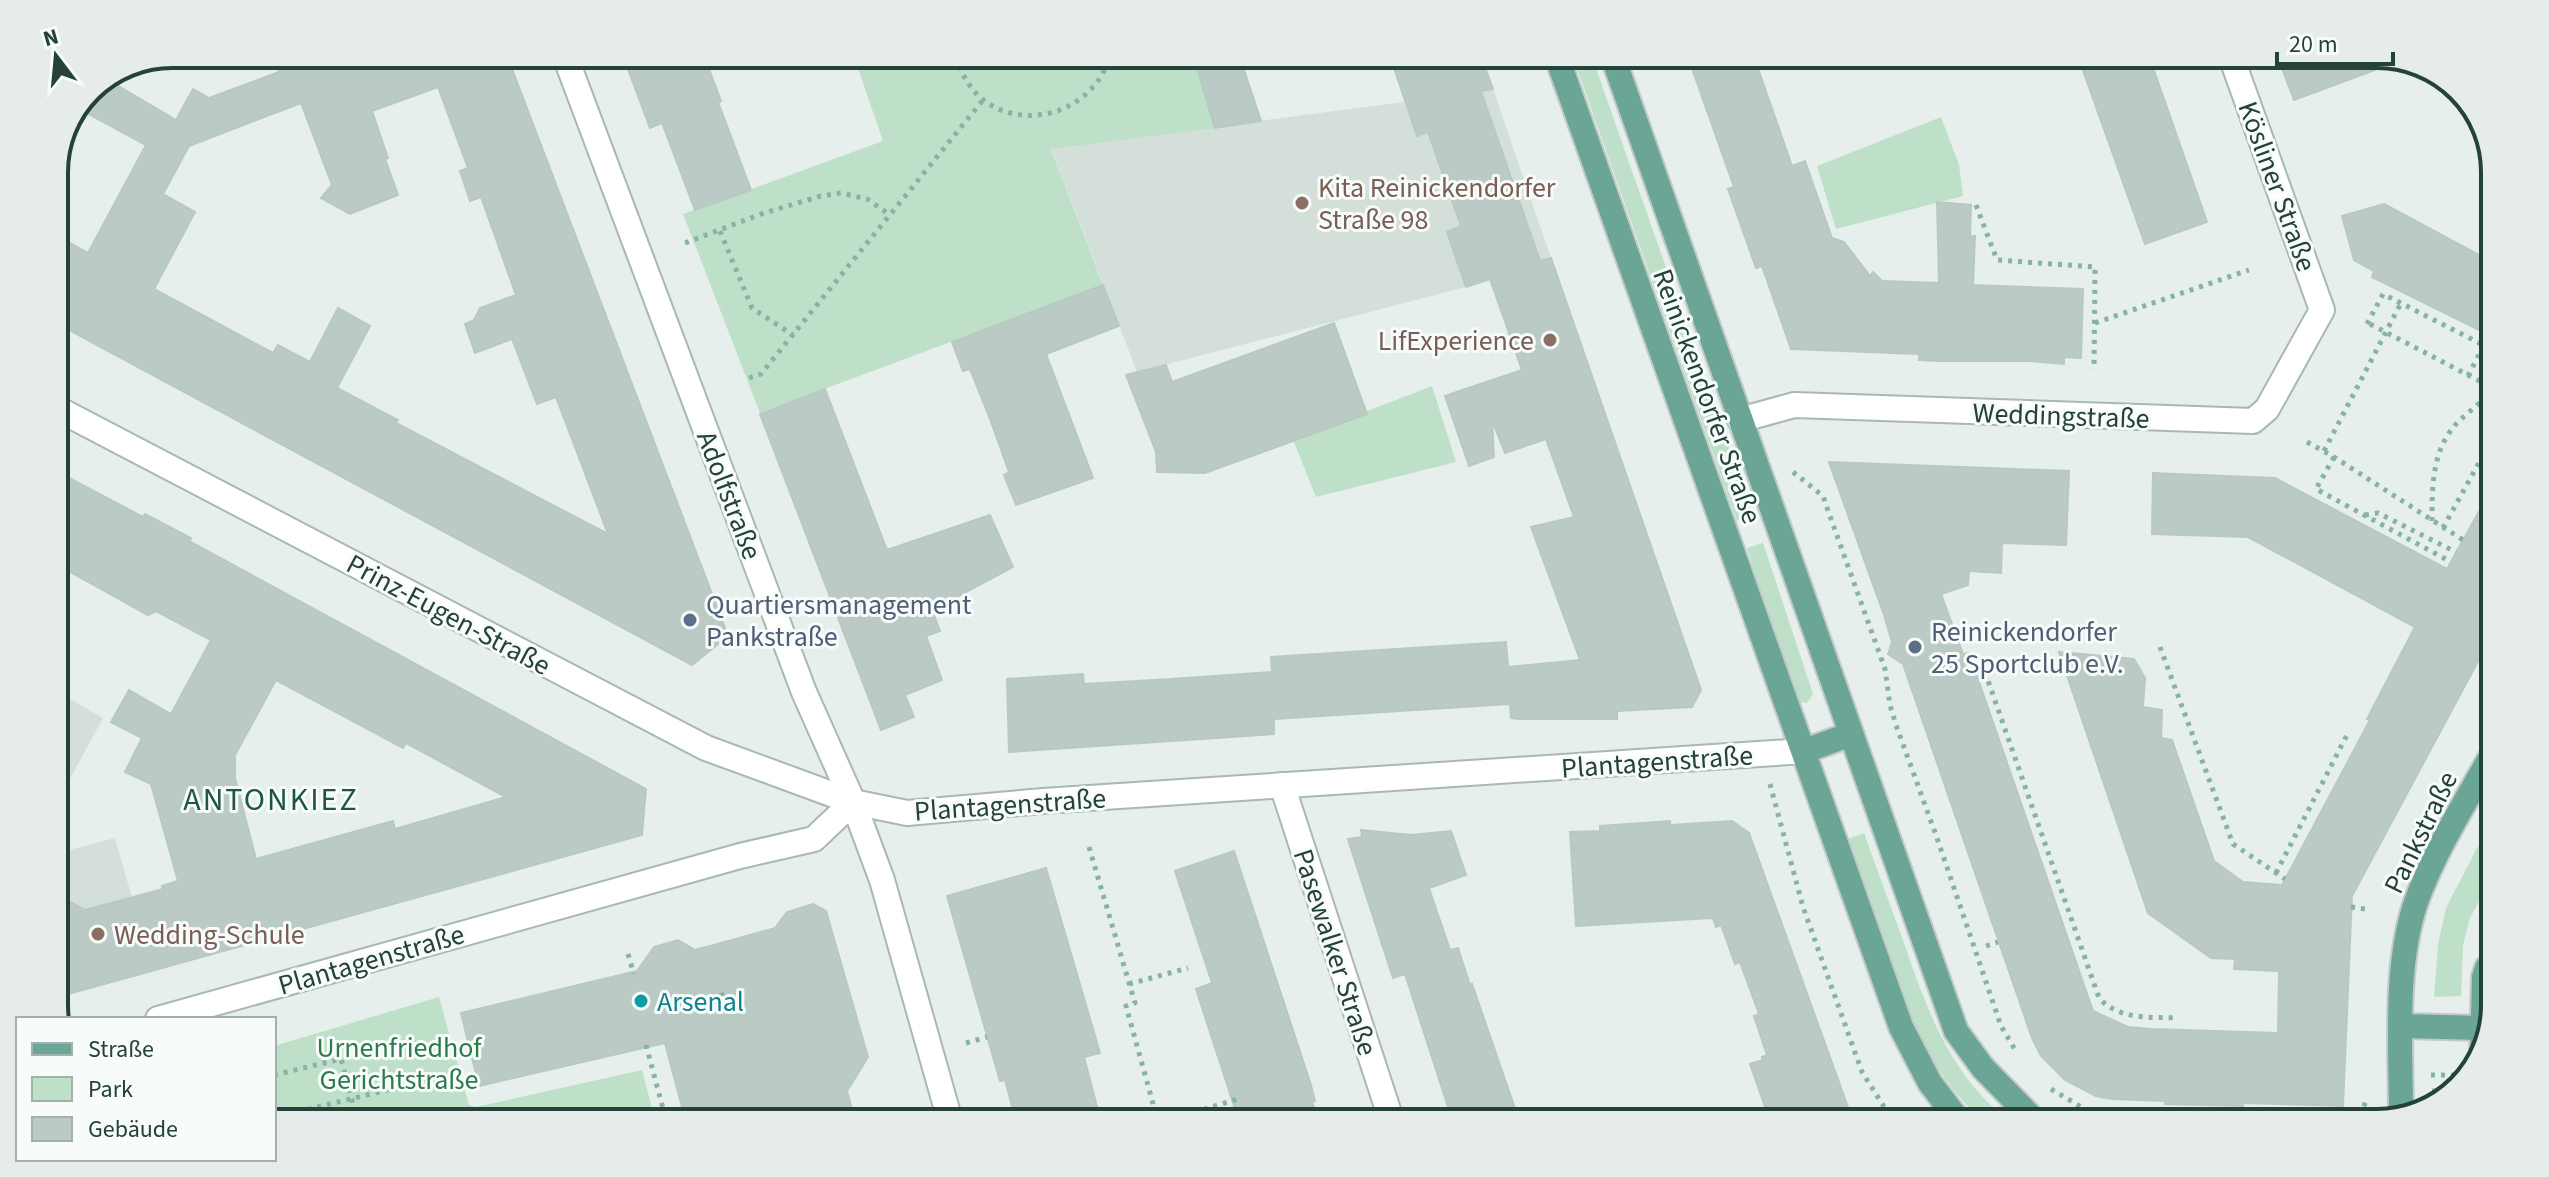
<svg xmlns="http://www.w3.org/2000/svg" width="2549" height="1177" font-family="'Source Sans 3',sans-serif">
	<rect width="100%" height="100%" fill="#e6efeb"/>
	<g fill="#d4dfda">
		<path d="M1493,89L1551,258L1466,287L1137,372L1051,148L1474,93Z"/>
		<path d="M54,690L103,718L54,808Z"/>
		<path d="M115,838L153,972L54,998V854Z"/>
	</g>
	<g fill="#bfe0c8">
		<path d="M854,57L1194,58L1215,128L1051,149L1103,285L760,413L683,214L883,141Z"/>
		<path d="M1574,60H1593L1753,515L1737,521Z"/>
		<path d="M1941,117L1959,165L1963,196L1836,229L1817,166Z"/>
		<path d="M1432,386L1456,462L1316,497L1293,440Z"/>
		<path d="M1763,543L1813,694L1807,703L1798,702L1795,697L1747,548Z"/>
		<path d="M2488,827V885L2470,918L2463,945L2461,996L2434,997L2438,944L2446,908Z"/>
		<path d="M1864,833C1877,870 1891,907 1904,943C1927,1011 1951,1076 2009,1121H1983C1928,1071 1911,1019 1887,950C1874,913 1861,876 1848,839Z"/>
		<path d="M439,997L469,1105L476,1107L642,1070L654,1116L274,1114V1046Z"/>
	</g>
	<g fill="#bbcac4" stroke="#b8c9c2" stroke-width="2" fill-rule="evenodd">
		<path d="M273,54L515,55V59L509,61L728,636L692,665L54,322V234L88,253L146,145L87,113L104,82L108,80L176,120L193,89L209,98L279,72ZM438,87L468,168L460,171L470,201L481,197L516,295L480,308L474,320L465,324L475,353L512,339L537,404L556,397L608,534L396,423L398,420L337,388L370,326L338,308L310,362L278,345L273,353L154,289L195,212L163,194L189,146L301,103L332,185L321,198L350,214L398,195L385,159L388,158L372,111Z"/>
		<path d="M623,56H704L721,101L718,102L751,190L695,210L662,123L650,128Z"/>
		<path d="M1194,58H1240L1261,121L1215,128Z"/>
		<path d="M1391,59H1482L1493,89L1481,91L1540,261L1551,258L1701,690L1692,707L1617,711V719H1520L1511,718L1510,704L1274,719V734L1009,752L1007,679L1083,674L1084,684L1170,679L1171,681V679L1272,672L1271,657L1506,642L1508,667L1580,660L1531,527L1574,517L1546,439L1505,453L1492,420L1494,457L1469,466L1445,396L1522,370L1490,279L1466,287L1447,232L1461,226L1428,132L1417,136Z"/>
		<path d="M1689,60H1755L1792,166L1805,161L1832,238L1844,242L1870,276L1873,272L1882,281L1939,283L1937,202L1971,205L1970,236H1975L1973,285L2083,289L2081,358L2064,357V364L2028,361H1938L1919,360V354L1791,349L1762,266L1756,268L1728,189L1734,187Z"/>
		<path d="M2080,62H2151L2207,222L2145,244Z"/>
		<path d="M2280,63H2385L2386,66L2294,100Z"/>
		<path d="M2384,204L2494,263L2493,337L2372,277L2374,271L2354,260L2342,216Z"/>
		<path d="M1103,285L1119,326L1046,354L1093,478L1016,505L1004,475L1009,472L990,419L970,369L963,371L952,342Z"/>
		<path d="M1334,323L1367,414L1205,473L1157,472L1156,452L1126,375L1166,365L1172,382Z"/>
		<path d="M825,389L887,550L990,515L1013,567L932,610L940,631L926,636L942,680L905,695L914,717L881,730L760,414Z"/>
		<path d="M1829,462L2069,471L2066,545L2002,543L2001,573L1969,571L1968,585L1941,594L1963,654L1969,653L2093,1011L2128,1027L2152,1029L2278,1033L2279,971L2234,969L2235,959L2211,958L2148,913L2059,652L2134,659L2145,678L2143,707L2162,710L2161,738L2172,740L2214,861L2243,882L2282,885L2370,720L2367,719L2415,627L2248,537L2152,534L2153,473L2275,478L2447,569L2492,488L2490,639L2352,896L2343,1106L2242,1103L2243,1106L2165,1104V1101L2112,1099L2096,1096L2065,1080L2041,1056L2032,1038L1903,664L1888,654L1892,642L1884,615Z"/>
		<path d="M54,470L143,517L145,514L191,538L189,541L646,789L642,835L54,998V919L65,899L85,910L163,889L162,886L178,881L151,784L125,772L142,738L111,722L129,690L171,714L211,640L156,611L148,615L54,563ZM276,680L403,748L406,743L506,797L395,829L393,821L256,859L235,778V755Z"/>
		<path d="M1670,821V825L1732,821L1749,833L1853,1121H1770L1750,1064L1763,1060L1762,1057L1767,1055L1754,1016L1759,1014L1740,962L1735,964L1721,925L1716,927L1713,918L1576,926L1570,832L1600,831V826Z"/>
		<path d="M1361,830L1411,835L1451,831L1466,875L1429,888L1450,950L1458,948L1470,985L1472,984L1519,1120L1452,1119L1405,974L1393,978L1352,852L1348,839L1362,837Z"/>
		<path d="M1234,851L1311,1085L1315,1101L1312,1102L1318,1119L1238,1118L1196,989L1212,983L1175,871Z"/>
		<path d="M1046,868L1100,1053L1084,1057L1100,1118L1015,1117L1005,1080L1000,1081L947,896Z"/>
		<path d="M813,904L826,911L868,1057L847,1091L854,1117L699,1116L682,1107L665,1043L479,1086L461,1013L637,971L654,947L678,940L695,950L736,939L775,928L787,912Z"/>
	</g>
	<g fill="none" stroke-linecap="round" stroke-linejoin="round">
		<defs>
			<g id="minor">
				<path d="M565,56L804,692L853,802L882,880L949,1117"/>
				<path d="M54,407L706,748L853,802L907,813L1043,801L1805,751"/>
				<path d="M1740,420L1794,405L2253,421L2267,409L2322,310L2233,62"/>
				<path d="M1282,785L1391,1119"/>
				<path d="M158,1019L740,856L814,839L853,802"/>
			</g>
			<g id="major">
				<path d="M1558,60L1901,1027L1930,1083L1959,1121"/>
				<path d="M1614,60L1956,1031L1983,1068L2036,1122"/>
				<path d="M1805,751L1851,734"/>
				<path d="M2402,1026L2483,1028"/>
				<path d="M2482,1055L2484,977L2487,968"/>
				<path d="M2401,1116C2401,1048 2394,967 2416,902C2434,852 2463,806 2489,760"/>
			</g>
		</defs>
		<use href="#minor" stroke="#a8b8b2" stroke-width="28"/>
		<use href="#major" stroke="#c2cac8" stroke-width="28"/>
		<g stroke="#86b3a5" stroke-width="5" stroke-dasharray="4 6" stroke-linecap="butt">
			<path d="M955,57C962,73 968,87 982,99C1026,134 1094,110 1109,58"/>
			<path d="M1976,205L1997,260L2095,267L2094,370"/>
			<path d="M720,231L752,308L793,335"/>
			<path d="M685,243L764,213L821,196L841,193L867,199L890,215"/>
			<path d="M2095,323L2249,270"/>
			<path d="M2367,324L2383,294L2493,350"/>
			<path d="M2370,324L2493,388"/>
			<path d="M2468,376L2484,345"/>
			<path d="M749,378L761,374L983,100"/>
			<path d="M2484,384L2493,367"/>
			<path d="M2307,442L2334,457L2463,540"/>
			<path d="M2324,451L2401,303"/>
			<path d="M2483,455L2492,461"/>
			<path d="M2334,457L2316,489L2451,562"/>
			<path d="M1793,472L1823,496L1826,505L1885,669L1890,705L1896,725L1937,838L2001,1026L2017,1053"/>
			<path d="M2365,515L2378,513L2456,552"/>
			<path d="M2432,521C2432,485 2432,448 2459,421C2470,411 2482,401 2492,392"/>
			<path d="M2443,528L2492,439"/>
			<path d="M2160,647L2233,844L2285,879"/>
			<path d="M1985,672L2099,998C2119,1020 2150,1017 2178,1018"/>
			<path d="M1770,784L1803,907L1862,1072L1893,1121"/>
			<path d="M1089,847L1135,1003L1126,1006L1157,1118"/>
			<path d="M2276,873L2348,733"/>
			<path d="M2351,907L2365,909"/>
			<path d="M1986,946L1998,942"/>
			<path d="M628,954L634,974"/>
			<path d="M1129,984L1188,968"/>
			<path d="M705,1002L723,998L721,990"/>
			<path d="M966,1043L987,1037"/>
			<path d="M646,1045L665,1116"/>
			<path d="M274,1075L341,1059L356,1115"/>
			<path d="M2431,1075H2457"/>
			<path d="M2051,1089L2088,1111L2112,1118L2299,1123"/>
			<path d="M2432,1091H2452"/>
			<path d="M288,1114L454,1074"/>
			<path d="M1175,1118L1238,1099"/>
			<path d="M2353,1123L2362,1111L2367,1098"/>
		</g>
		<use href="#minor" stroke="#fff" stroke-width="24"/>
		<use href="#major" stroke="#6aa596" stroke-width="24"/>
	</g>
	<g fill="#8d6e63" stroke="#f7fbf9" stroke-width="3">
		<circle cx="1302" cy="203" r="8"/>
		<circle cx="1550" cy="340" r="8"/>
		<circle cx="98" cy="934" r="8"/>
	</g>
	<g fill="#5c6f8a" stroke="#f7fbf9" stroke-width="3">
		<circle cx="690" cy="620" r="8"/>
		<circle cx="1915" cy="647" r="8"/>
	</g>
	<circle fill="#0f9aa8" stroke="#f7fbf9" stroke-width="3" cx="641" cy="1001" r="8"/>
	<g text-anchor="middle" stroke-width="6" stroke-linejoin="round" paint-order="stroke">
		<g font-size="28" fill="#24423a" stroke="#f7fbf9">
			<text transform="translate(2278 186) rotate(70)" y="10">Kösliner Straße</text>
			<text transform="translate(1708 396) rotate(70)" y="10">Reinickendorfer Straße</text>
			<text transform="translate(2061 415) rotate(2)" y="10">Weddingstraße</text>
			<text transform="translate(730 495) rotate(69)" y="10">Adolfstraße</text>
			<text transform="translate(449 614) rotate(28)" y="10">Prinz-Eugen-Straße</text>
			<text transform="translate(1657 761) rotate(-4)" y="10">Plantagenstraße</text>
			<text transform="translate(1010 804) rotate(-4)" y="10">Plantagenstraße</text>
			<text transform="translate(2420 832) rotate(-64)" y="10">Pankstraße</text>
			<text transform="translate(1336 952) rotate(72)" y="10">Pasewalker Straße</text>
			<text transform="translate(371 959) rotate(-16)" y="10">Plantagenstraße</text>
		</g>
		<g font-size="28" fill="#785e54" stroke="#f7fbf9" text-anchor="start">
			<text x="1318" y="197">Kita Reinickendorfer<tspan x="1318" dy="32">Straße 98</tspan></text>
			<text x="1534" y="350" text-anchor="end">LifExperience</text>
			<text x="114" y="944">Wedding-Schule</text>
		</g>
		<g font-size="28" fill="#4e5e75" stroke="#f7fbf9" text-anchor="start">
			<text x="706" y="614">Quartiersmanagement<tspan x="706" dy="32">Pankstraße</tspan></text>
			<text x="1931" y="641">Reinickendorfer<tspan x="1931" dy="32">25 Sportclub e.V.</tspan></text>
		</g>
		<g font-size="28" fill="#0d838f" stroke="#f7fbf9" text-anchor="start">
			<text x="657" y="1011">Arsenal</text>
		</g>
		<g font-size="28" fill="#2d7a4b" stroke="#f7fbf9">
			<text x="399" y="1057">Urnenfriedhof<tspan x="399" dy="32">Gerichtstraße</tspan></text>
		</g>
		<g font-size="32" letter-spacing="2" fill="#1f5548" stroke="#f7fbf9">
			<text x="271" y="810">ANTONKIEZ</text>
		</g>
	</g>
	<path d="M0 0H2549V1177H0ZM172 68H2377A104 104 0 0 1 2481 172V1005A104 104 0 0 1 2377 1109H172A104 104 0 0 1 68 1005V172A104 104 0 0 1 172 68Z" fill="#e6ecea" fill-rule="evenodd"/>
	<path fill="none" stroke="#24423a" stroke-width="4" d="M172 68H2377A104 104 0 0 1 2481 172V1005A104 104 0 0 1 2377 1109H172A104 104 0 0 1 68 1005V172A104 104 0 0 1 172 68Z"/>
	<rect x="16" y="1017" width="260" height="144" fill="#f7fbf9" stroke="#a3b1ad" stroke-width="2"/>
	<rect x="32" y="1043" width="40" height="12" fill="#6aa596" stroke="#a3b1ad" stroke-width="2"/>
	<text x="88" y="1057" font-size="24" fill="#24423a">Straße</text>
	<rect x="32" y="1077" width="40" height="24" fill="#bfe0c8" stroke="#a3b1ad" stroke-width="2"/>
	<text x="88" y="1097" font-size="24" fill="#24423a">Park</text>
	<rect x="32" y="1117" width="40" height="24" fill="#bbcac4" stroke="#a3b1ad" stroke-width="2"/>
	<text x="88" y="1137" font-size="24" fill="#24423a">Gebäude</text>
	<g transform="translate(56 56) rotate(344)" stroke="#f7fbf9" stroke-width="6" paint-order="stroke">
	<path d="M0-6L14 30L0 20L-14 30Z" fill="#24423a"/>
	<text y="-12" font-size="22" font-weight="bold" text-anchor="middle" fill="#24423a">N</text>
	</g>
	<path d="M2277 52v12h116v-12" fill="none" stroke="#24423a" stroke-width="4"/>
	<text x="2289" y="52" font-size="24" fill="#24423a" stroke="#f7fbf9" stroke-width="6" paint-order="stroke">20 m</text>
</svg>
